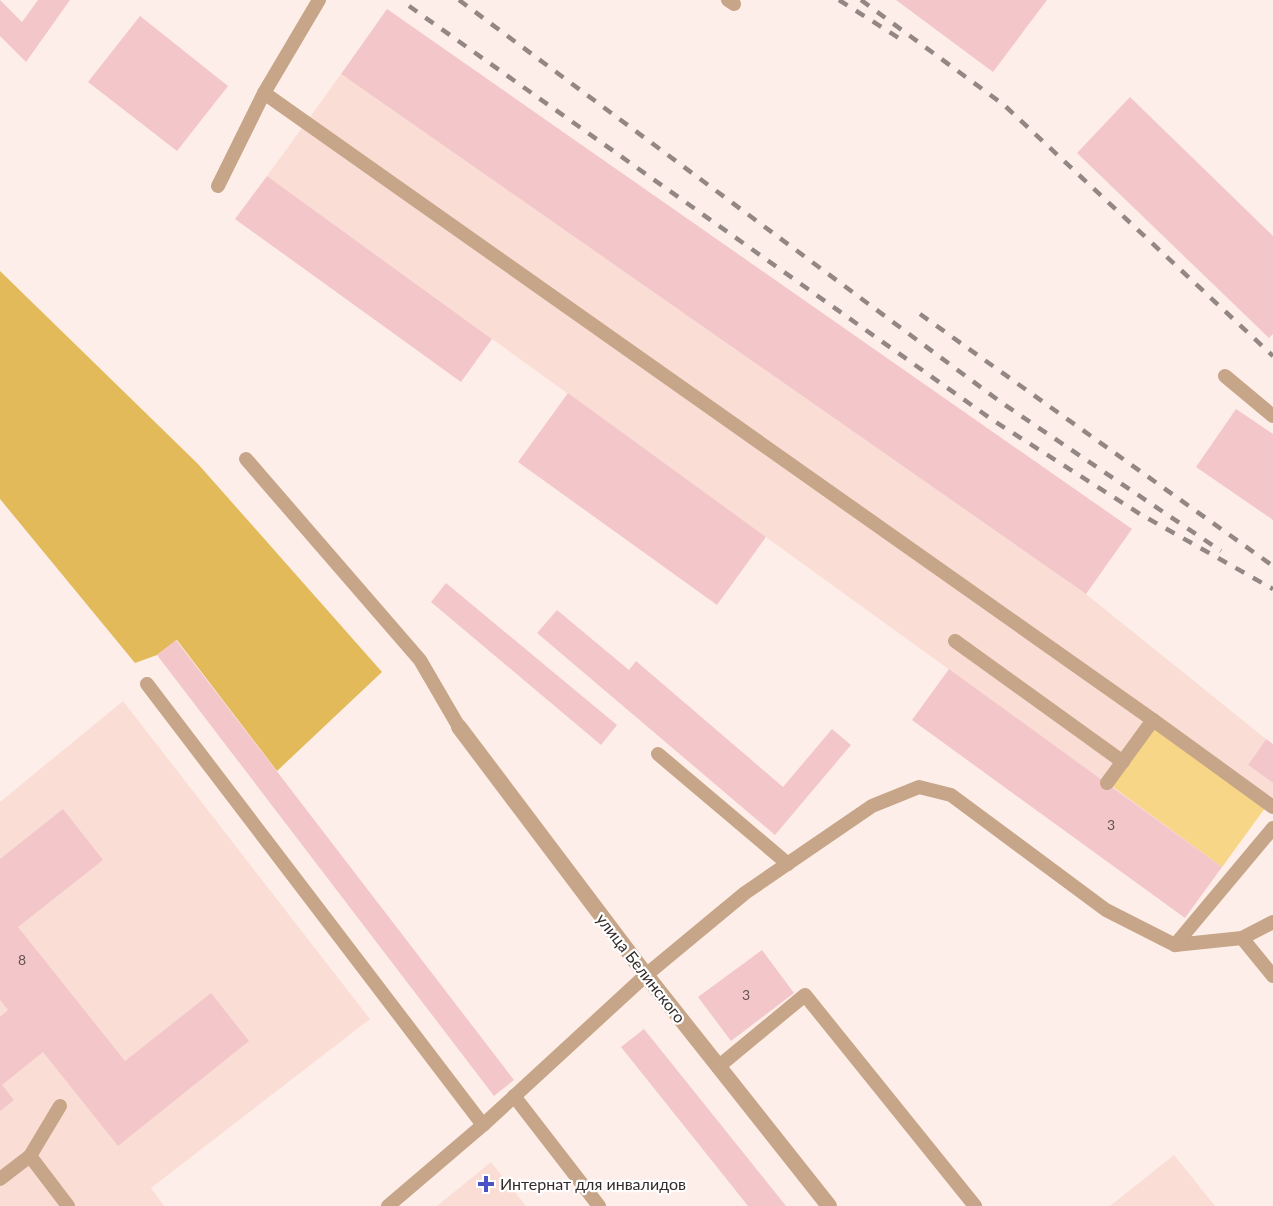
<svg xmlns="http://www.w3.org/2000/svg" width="1273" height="1206" font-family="Lato,sans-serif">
	<rect width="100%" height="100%" fill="#feeee9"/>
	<g fill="#faded6">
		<path d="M341,74L1086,594L1266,739L1248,765L1273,783V796L1222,867L267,176Z"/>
		<path d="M123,701L370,1019L151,1188L164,1206H0V802Z"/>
		<path d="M1174,1155L1215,1206H1110Z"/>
		<path d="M491,1162L526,1206H437Z"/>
	</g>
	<path fill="#f8d687" d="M1153,728L1268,804L1222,867L1108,783Z"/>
	<path fill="#e2ba59" d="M0,271L198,464L382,672L277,771L177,640L157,655L135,663L0,499Z"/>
	<g fill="#f3c7ca">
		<path d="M0,0L22,22L38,0H70L26,62L0,36Z"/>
		<path d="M896,0H1047L993,72Z"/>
		<path d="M387,9L1132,529L1086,594L341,74Z"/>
		<path d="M140,16L228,86L177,151L88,82Z"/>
		<path d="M1130,97L1273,236V334L1269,338L1077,153Z"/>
		<path d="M267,176L492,339L461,382L235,219Z"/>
		<path d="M568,393L766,537L717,605L518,462Z"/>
		<path d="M1236,409L1273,434V520L1196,467Z"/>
		<path d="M446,583L617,725L601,745L431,602Z"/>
		<path d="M557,610L629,670L636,661L783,787L832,729L851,745L775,835L537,633Z"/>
		<path d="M176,640L514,1080L494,1096L157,655Z"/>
		<path d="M949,669L1222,867L1185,918L912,720Z"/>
		<path d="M1266,739L1273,744V783L1248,765Z"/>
		<path d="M63,809L103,860L18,927L125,1061L211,993L249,1041L118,1146L43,1052L2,1085L14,1100L0,1111V1017L8,1010L0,1000V859Z"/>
		<path d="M762,950L794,993L731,1041L698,997Z"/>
		<path d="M644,1029L786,1206H748L621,1047Z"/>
	</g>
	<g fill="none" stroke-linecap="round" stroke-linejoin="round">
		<g stroke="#c6a588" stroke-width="14">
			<path d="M728,0L734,4"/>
			<path d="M264,93L1153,720"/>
			<path d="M218,186L264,93L319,0"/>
			<path d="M1225,376L1273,416"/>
			<path d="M246,459L420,660L459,727"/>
			<path d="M955,641L1123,762"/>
			<path d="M147,684L483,1125"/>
			<path d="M658,754L788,864"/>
			<path d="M1107,783L1153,720L1273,807"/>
			<path d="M1242,938L1273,976"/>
			<path d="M1175,945L1242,938L1273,922"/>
			<path d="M718,1067L805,995L975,1206"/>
			<path d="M514,1096L599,1206"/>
			<path d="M30,1156L60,1106"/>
			<path d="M0,1179L30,1156L68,1206"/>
			<path d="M388,1206L483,1125L646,975L745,893L872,806L919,787L951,795L1106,910L1175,945L1273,828"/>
		</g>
		<path stroke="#c6a588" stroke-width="16" d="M459,727L646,975L829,1206"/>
		<g stroke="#938783" stroke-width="4.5" stroke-dasharray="10 10" stroke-linecap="butt">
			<path d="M459,0L1002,403L1221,551"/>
			<path d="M839,0L905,42"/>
			<path d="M861,0L1004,105L1273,356"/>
			<path d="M409,6L994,421L1140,514L1273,589"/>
			<path d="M920,314L1273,566"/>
		</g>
	</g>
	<path fill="#4952c7" stroke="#fff" stroke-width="2" d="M483 1175h6v6h6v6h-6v6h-6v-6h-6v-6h6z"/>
	<g text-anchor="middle" stroke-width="4.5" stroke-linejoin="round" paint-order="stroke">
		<g font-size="14" fill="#645352">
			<text x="1111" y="830">3</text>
			<text x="22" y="965">8</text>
			<text x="746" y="1000">3</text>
		</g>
		<g font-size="16" fill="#342c2a" stroke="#fff">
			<text transform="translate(641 968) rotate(52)" y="6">улица Белинского</text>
		</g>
		<g font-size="16" fill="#342c2a" stroke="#fff" text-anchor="start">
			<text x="500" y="1190">Интернат для инвалидов</text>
		</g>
	</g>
</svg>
